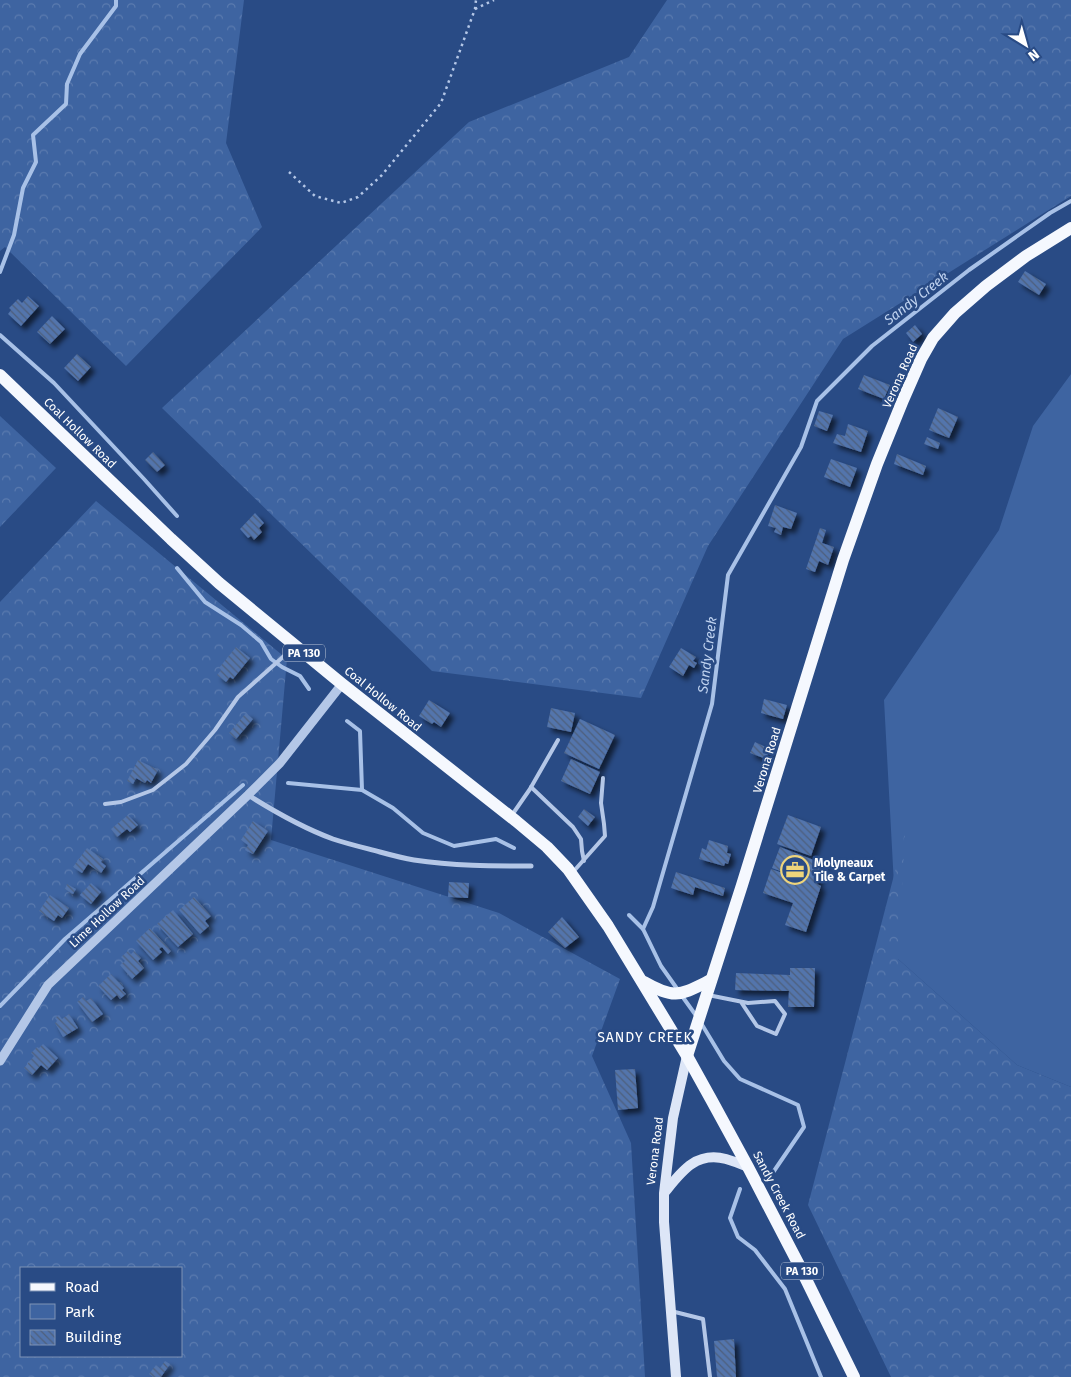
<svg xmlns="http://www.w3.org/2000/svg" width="1071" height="1377" font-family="'Fira Sans',sans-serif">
	<defs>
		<pattern id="forest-crowns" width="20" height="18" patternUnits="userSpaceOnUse" patternTransform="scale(1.25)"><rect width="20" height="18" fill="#3e64a1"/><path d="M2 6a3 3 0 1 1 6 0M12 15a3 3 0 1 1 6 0" fill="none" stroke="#5b7baf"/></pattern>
		<pattern id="building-back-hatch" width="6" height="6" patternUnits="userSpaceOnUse" patternTransform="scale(1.25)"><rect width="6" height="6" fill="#5274ac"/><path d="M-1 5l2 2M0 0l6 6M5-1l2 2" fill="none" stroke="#4f607c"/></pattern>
		<filter id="shadow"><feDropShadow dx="4.5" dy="4.5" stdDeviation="2.5" flood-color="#0009"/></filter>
	</defs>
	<rect width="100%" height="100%" fill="#294b85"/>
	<path fill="#3e64a1" d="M1071,374V1087L1017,1065L898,959L884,700L999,530L1033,426Z"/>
	<g fill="url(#forest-crowns)" fill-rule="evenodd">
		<path d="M0,0H244L226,143L262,227L126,366L5,247L0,251Z"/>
		<path d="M667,0H1071V196L843,339L708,546L641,698L432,671L162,408L469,122L629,57Z"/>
		<path d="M0,416L56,468L0,527Z"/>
		<path d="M96,501L287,659L271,840L499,913L620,979L592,1056L631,1143L645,1377H0V602ZM21,1268H181V1356H21Z"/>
		<path d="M905,833L898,959L1017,1065L1071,1087V1377H891L808,1205Z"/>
	</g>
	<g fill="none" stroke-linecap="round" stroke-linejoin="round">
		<g stroke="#a8c1e7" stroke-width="4">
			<path d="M0,272L14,235L23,188L36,162L33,135L66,104L67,84L80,54L116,6V0"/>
			<path d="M0,335L54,383L144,479L177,516"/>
			<path d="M177,568L205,602L241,625L261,642L271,659L282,667L300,676L309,689"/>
			<path d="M347,721L360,731L362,790"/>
			<path d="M288,783L362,790L393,808L423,833L454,846L496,839L514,848"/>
			<path d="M629,915L643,929"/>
			<path d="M678,990L661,966L643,929L653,907L712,704L728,575L801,447L817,401L872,346L969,270L1050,213L1071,201"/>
			<path d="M682,996L697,1017"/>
			<path d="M0,1006L65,939L243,785"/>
			<path d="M701,1023L724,1061L740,1079L798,1105L804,1127L774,1171"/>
			<path d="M740,1189L730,1218L738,1237L755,1250L785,1289L821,1377"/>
		</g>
	</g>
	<g fill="url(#building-back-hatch)" filter="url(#shadow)">
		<path d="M1025,271L1046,284L1039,295L1018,282Z"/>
		<path d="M28,296L39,306L21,326L8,314L11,310L9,308L18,299L22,303Z"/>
		<path d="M52,316L65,329L50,344L37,332Z"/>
		<path d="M915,325L922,334L913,342L906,333Z"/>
		<path d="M77,354L91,367L78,381L64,368Z"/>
		<path d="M864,375L890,385L884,399L858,389Z"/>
		<path d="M938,408L958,417L949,438L929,430Z"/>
		<path d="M819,411L833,415L827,431L814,426Z"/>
		<path d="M848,424L868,431L861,452L833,443L837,434L845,436Z"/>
		<path d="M927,437L940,443L938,449L924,444Z"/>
		<path d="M153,452L165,465L157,472L145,460Z"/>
		<path d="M897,454L926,466L923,475L894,464Z"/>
		<path d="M831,459L857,468L850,487L824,477Z"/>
		<path d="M775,505L797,513L791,529L783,527L781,535L774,532L776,528L768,526Z"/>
		<path d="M255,513L264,523L259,528L262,532L254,540L251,536L248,538L240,529Z"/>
		<path d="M820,528L826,530L822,543L834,547L828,565L819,561L815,572L806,569Z"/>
		<path d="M236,647L250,658L233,679L230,677L226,682L217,675L221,670L219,668Z"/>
		<path d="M681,648L696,657L693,661L697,663L694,668L689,665L683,676L669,667Z"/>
		<path d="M764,699L787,705L783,719L761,713Z"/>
		<path d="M429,700L450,713L441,727L434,722L432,724L419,716Z"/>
		<path d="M551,708L575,713L571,732L547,727Z"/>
		<path d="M246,713L253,719L236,739L229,733Z"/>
		<path d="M580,719L615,735L599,769L564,753Z"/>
		<path d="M755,742L770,749L766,759L750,753Z"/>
		<path d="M571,759L600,772L590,794L561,781Z"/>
		<path d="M138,760L158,770L151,783L147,780L145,783L136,778L133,784L127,781Z"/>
		<path d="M584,809L595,817L588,826L578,817Z"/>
		<path d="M128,815L138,825L130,832L127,829L117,837L111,829Z"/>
		<path d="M788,815L821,827L811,856L777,844Z"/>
		<path d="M253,821L268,831L253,854L245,850L248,845L241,840Z"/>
		<path d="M709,840L728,846L727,853L731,854L728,864L725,863L724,866L699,859L702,848L706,850Z"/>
		<path d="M780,847L824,864L817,884L821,886L806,932L785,925L793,903L763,893L771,869L804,880L772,868Z"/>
		<path d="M87,848L103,859L101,862L106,866L101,873L88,864L82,873L73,867Z"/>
		<path d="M676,872L725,888L723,896L695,887L693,895L671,888Z"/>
		<path d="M449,882L469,883L468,898L448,897Z"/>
		<path d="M91,883L101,892L91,904L80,895Z"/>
		<path d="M67,884L76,889L73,894L65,889Z"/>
		<path d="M50,895L69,908L62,918L58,915L54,921L39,911Z"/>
		<path d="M194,897L211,916L205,921L209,926L200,934L179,910Z"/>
		<path d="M173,910L193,934L178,947L157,924Z"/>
		<path d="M562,917L579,937L565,948L548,932Z"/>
		<path d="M150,928L171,951L168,954L162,947L159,949L162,952L153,960L136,941Z"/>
		<path d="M128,951L131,954L134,951L141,958L138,961L144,968L132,979L120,965L125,961L121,957Z"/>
		<path d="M790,968H815L814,1007H788L789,991L735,990L736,973L790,975Z"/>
		<path d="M111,974L124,988L122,990L126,994L120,999L117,995L111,1000L98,986Z"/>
		<path d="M83,997L86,1001L91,998L103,1014L92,1022L77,1002Z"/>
		<path d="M69,1014L78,1028L63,1037L55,1023L57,1021L55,1018L59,1015L62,1019Z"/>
		<path d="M43,1044L58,1058L47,1070L41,1065L32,1075L24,1068L34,1056L31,1053L37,1047L39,1048Z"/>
		<path d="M635,1069L638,1108L618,1110L615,1070Z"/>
		<path d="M734,1339L736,1377H717L714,1341Z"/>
		<path d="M165,1361L170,1364L161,1377H153L149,1374L156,1365L160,1368Z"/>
	</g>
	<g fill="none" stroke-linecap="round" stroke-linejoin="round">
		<g stroke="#b4c7e7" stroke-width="2.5" stroke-dasharray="2.5 4" stroke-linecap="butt">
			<path d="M475,9L494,0"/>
			<path d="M289,172L315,196L341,203L358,197L382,175L441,103L475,9L476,0"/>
		</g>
		<g stroke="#b4c7e7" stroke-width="4">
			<path d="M531,787L573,827L581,839L582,851L584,861"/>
			<path d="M105,804L121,802L153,790L186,764L215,730L238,697L293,648"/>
			<path d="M512,815L530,789L558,740"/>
			<path d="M573,872L605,836L604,824L601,803L603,778"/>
			<path d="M708,995L748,1003L775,1001L785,1014L776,1034L757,1026L741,1002"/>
			<path d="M671,1311L703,1319L710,1377"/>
		</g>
		<path stroke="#b4c7e7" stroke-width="5" d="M248,795C275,812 303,828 333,839C348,844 365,848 380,852C391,855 402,858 414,860C453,866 492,866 531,866"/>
		<path stroke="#b4c7e7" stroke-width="9" d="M0,1061L48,985L248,795L280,763L342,684"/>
		<g stroke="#dde6f7" stroke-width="10">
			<path d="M665,1192C681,1172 696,1151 726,1159C733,1161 741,1164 748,1167"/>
			<path d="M676,1377L664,1222V1193L673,1118L687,1056"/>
		</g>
		<g stroke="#f5f8fe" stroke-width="12">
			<path d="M0,375L171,539L219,583L342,684L516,821L547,847L568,869L608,926L687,1056L712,1101L748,1167L798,1263L854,1377"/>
			<path d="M644,982C675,1000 680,995 711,980"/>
			<path d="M687,1056L742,885L843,560L877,464L903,400L921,359L933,338L955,313L986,286L1026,256L1071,228"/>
		</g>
	</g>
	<defs>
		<symbol id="office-ring" viewBox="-11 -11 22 22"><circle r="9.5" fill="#294b85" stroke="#eed47b" stroke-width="1.5"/><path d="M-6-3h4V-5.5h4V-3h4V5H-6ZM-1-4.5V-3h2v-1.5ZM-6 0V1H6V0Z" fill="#eed47b"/></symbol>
	</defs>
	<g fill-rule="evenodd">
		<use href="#office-ring" x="779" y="854" width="32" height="32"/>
	</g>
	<g text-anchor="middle" stroke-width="5" stroke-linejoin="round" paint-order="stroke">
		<g fill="#294b85" stroke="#bfc9da" stroke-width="1">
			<rect x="283" y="644.5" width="42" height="17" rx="4"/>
			<rect x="781" y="1262.5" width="42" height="17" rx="4"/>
		</g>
		<g font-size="11" font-weight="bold" fill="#fff">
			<text x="304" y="657">PA 130</text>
			<text x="802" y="1275">PA 130</text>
		</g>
		<g font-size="12" fill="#fff" stroke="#294b85">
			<text transform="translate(900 376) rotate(-66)" y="4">Verona Road</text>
			<text transform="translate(80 433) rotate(44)" y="4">Coal Hollow Road</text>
			<text transform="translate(383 699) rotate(39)" y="4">Coal Hollow Road</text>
			<text transform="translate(767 760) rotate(-73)" y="4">Verona Road</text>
			<text transform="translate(107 912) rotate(-43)" y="4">Lime Hollow Road</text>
			<text transform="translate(655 1151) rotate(-83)" y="4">Verona Road</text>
			<text transform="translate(779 1195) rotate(62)" y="4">Sandy Creek Road</text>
		</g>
		<g font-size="12" font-weight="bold" fill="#fff" stroke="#294b85" text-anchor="start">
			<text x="814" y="867">Molyneaux<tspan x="814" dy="14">Tile &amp; Carpet</tspan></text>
		</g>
		<g font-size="14" font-style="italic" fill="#bfd2ef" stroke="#294b85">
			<text transform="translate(916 298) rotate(-38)" y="5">Sandy Creek</text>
			<text transform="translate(707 655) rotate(-83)" y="5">Sandy Creek</text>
		</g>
		<g font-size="14" letter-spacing="1" fill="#fff" stroke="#294b85">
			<text x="645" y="1042">SANDY CREEK</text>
		</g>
	</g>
	<rect x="20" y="1267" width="162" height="90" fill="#294b85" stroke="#7f93b6"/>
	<rect x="30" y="1283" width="25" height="8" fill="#f5f8fe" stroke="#7f93b6"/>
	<text x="65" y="1292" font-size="15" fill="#ffffff">Road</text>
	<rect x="30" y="1304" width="25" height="15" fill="#3e64a1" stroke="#7f93b6"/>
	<text x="65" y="1317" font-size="15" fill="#ffffff">Park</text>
	<rect x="30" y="1330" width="25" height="15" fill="url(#building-back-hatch)" stroke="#7f93b6"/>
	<text x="65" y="1342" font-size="15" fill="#ffffff">Building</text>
	<g transform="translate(1026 45) rotate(143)" stroke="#294b85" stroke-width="4" paint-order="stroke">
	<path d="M0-4L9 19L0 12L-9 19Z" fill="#ffffff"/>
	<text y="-8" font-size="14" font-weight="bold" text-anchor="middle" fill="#ffffff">N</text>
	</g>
</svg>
